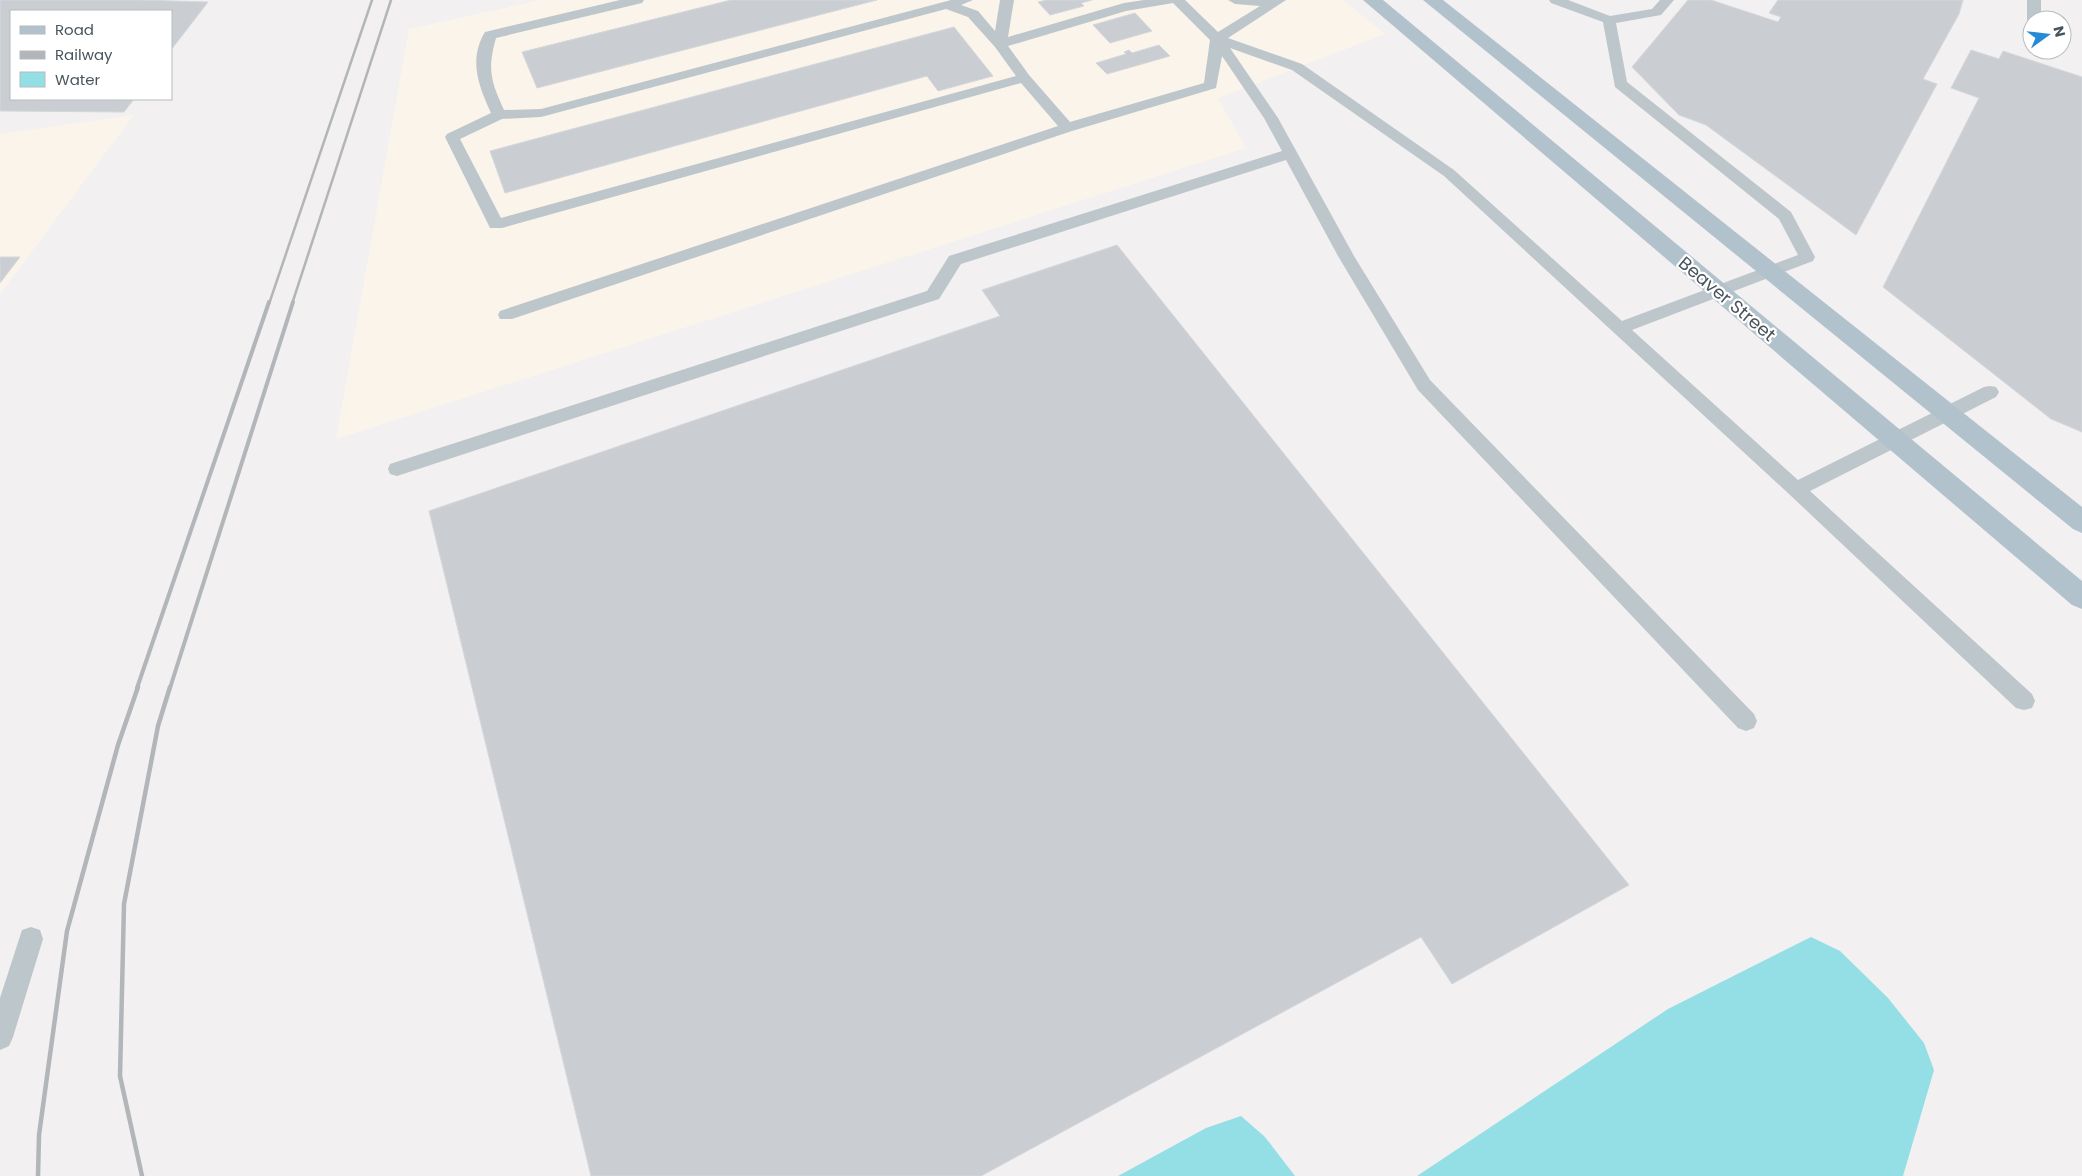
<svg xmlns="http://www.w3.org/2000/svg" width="2082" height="1176" font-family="Poppins,sans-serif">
	<rect width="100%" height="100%" fill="#f2f0f0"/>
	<g fill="#fbf4eb">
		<path d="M540,0H1343L1385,34L1218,98L1246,148L336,439L409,29Z"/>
		<path d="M134,115L0,294V134Z"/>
	</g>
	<g fill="#93dfe5">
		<path d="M1811,937L1840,951L1888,998L1924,1043L1934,1070L1903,1176H1417L1668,1009Z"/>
		<path d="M1241,1116L1265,1137L1295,1176H1118L1206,1128Z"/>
	</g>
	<g fill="#caced2" stroke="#d4d7db">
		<path d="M0,0H139L208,2L171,50V11H11V99H134L124,112L0,111Z"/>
		<path d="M731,0H877L537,88L522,52Z"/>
		<path d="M1047,0H1092L1081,3L1084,6L1050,15L1038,2Z"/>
		<path d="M1688,0H1711L1778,22L1781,17L1769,13L1778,0H1963L1959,14L1923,79L1937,84L1856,235L1706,125L1679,115L1632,67Z"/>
		<path d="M1135,13L1152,31L1110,43L1093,25Z"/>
		<path d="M954,27L993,76L938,91L927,76L505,193L490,151Z"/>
		<path d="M1159,45L1170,56L1107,74L1096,63L1126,54L1124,52L1129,50L1132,53Z"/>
		<path d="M1971,50L1999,59L2003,51L2082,77V432L2051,419L1883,287L1979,98L1951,88Z"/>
		<path d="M1117,245L1629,885L1452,984L1421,937L981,1176H591L429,511L1000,316L982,290Z"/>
		<path d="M0,257H20L0,283Z"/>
	</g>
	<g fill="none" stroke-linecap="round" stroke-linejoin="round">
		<g fill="#bdc6cb" fill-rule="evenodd">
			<path d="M620,0H644L642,3L496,38C487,70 491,81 504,110L541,109L951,0H973L961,5L978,11L995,31L1000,0H1014L1008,37L1124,3L1144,0H1185L1218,32L1260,6L1235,4L1228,0H1286L1228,38L1302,64L1454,170L1622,321L1798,255L1779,219L1615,87L1603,22L1551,3L1549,0H1568L1610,16L1652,9L1660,0H1674L1661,15L1616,23L1627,82L1791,212L1815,257L1813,261L1632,330L1798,480L1984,387L1990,386L1996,387L1999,392L1996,397L1810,491L2032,694L2035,701L2032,708L2024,710L2016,708L1789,494L1444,176L1292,70L1230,48L1278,118L1354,256L1430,380L1754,714L1757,721L1754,728L1746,731L1738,728L1418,390L1338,256L1286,160L961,264L939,299L397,476L390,474L388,469L390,464L927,291L949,256L1282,151L1264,118L1222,56L1216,88L1072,131L512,319H500L498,315L500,311L1058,126L1021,83L502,228H490L445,137L447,134L491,113C479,87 468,60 485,32ZM1173,3L1210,40L1204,83L1070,122L1029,75L1008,46L1126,11ZM946,9L968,17L995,47L1016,76L501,218L460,139L502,119L541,117Z"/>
			<path d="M2027,0H2041V20H2032V24L2027,20Z"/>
			<path d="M31,927L40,930L43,939L13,1037L9,1046L0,1050V998L22,930Z"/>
		</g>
		<g fill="#b2c2cc" fill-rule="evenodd">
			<path d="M1363,0H1383L2082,581V609L2072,605Z"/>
			<path d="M1423,0H1443L2082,507V533L2073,529Z"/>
		</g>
		<g stroke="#b2b6b9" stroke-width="2.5">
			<path d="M269,304L372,0"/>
			<path d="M292,304L391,0"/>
		</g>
		<g stroke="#b2b6b9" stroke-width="4">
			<path d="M137,688L269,302"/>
			<path d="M170,688L293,302"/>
		</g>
		<g stroke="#b2b6b9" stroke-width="4.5">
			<path d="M38,1176L39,1135L67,931L118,745L138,687"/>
			<path d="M142,1176L120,1076L124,904L158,726L170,687"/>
		</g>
	</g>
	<g text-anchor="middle" stroke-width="4.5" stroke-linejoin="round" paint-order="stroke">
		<g font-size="18" fill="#49555c" stroke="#fff">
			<text transform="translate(1727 299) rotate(40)" y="6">Beaver Street</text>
		</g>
	</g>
	<rect x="10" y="10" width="162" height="90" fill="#ffffff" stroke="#b6bbbe"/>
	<rect x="20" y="26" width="25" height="8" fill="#b2c2cc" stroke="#b6bbbe"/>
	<text x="55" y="35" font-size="15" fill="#49555c">Road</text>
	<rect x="20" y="51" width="25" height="8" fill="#b2b6b9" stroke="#b6bbbe"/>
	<text x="55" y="60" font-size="15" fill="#49555c">Railway</text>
	<rect x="20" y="72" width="25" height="15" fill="#93dfe5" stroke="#b6bbbe"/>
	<text x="55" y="85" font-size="15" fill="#49555c">Water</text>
	<g transform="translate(2047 35) rotate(75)"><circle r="24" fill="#ffffff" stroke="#b6bbbe"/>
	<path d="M0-4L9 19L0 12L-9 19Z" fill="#288ad4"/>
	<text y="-8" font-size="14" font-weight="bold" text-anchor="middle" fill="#49555c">N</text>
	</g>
</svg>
